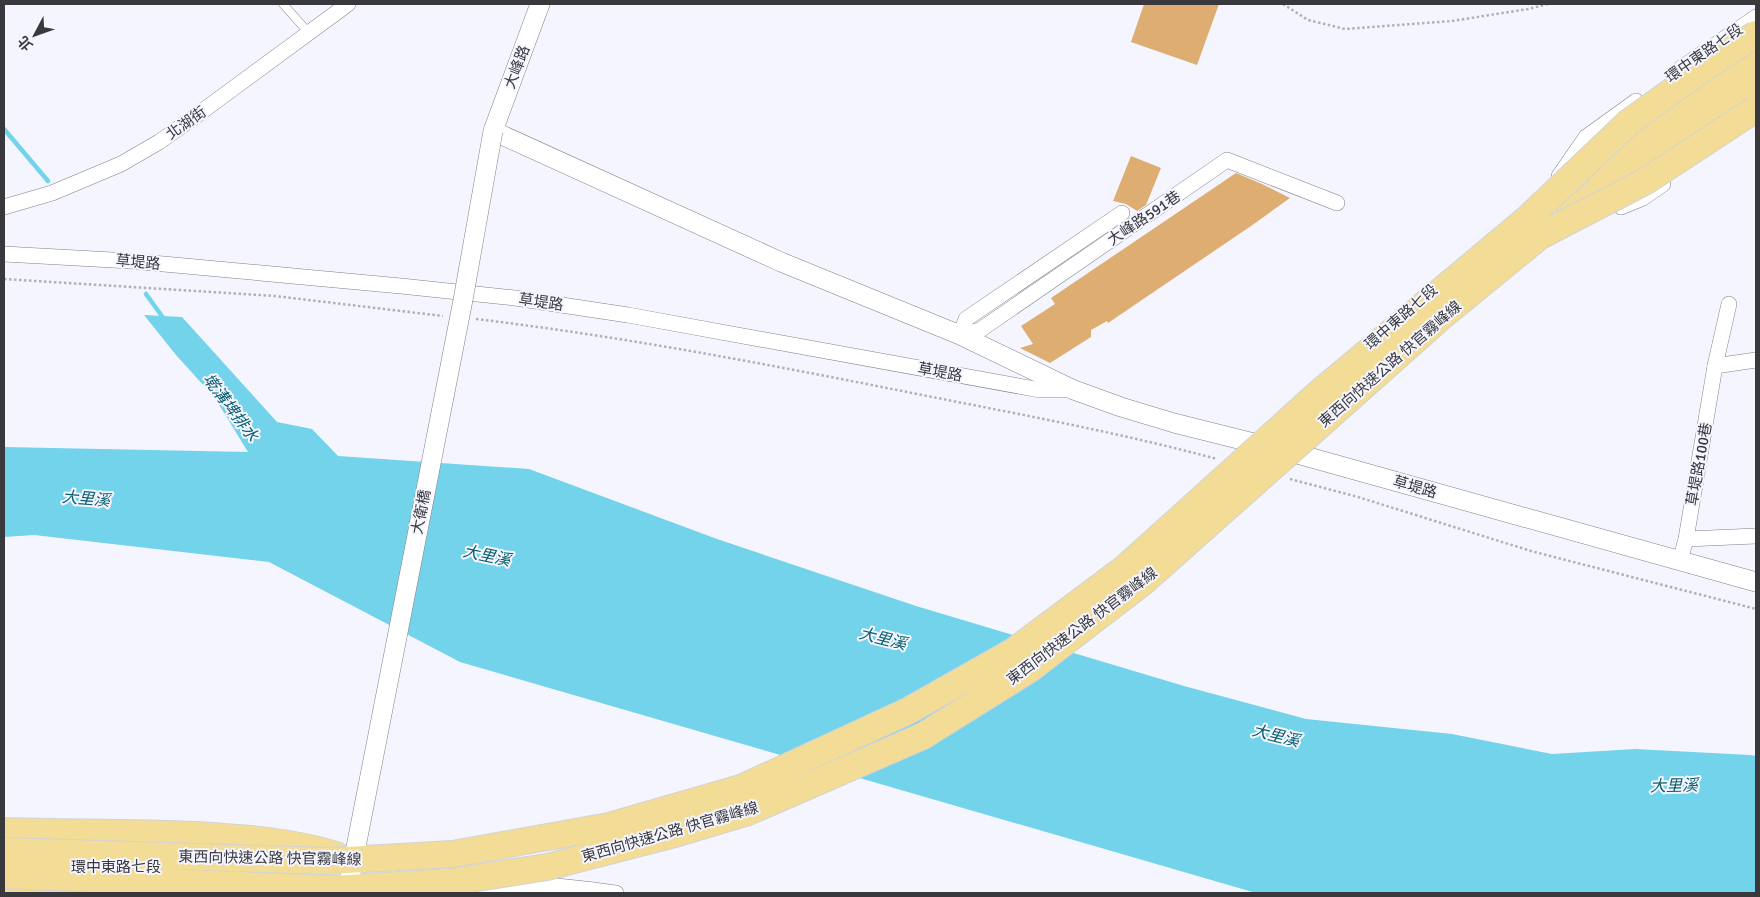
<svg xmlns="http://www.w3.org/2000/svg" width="1760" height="897" font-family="Signika,'Noto Sans TC',sans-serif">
	<rect width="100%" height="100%" fill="#f4f5ff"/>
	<path fill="#73d3ea" d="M144,315L182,317L277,422L312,429L338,456L529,469L717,539L916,606L1184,686L1306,719L1452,734L1552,754L1635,749L1750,755L1756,756V893H1256L460,662L269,562L34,535L4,537V447L248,452L215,398L176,355Z"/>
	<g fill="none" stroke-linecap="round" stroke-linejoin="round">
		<g stroke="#73d3ea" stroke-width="4.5">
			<path d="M4,129L48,181"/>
			<path d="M146,294L164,319"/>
		</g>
	</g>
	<g fill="#dead71">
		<path d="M1144,4H1219L1197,65L1131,42Z"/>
		<path d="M1131,156L1161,168L1146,205L1137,211L1126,204L1113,201Z"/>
		<path d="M1236,173L1262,184L1290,198L1251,226L1108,323L1107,321L1091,330V337L1050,363L1020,348L1033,344L1021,326L1055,304L1051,298Z"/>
	</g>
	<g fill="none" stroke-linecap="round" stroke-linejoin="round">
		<defs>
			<path id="service" d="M283,4L309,33"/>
			<g id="minor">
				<path d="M1681,68L1756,17"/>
				<path d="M1559,176L1586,137L1636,101"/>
				<path d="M4,207L52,193L121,164L159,142L193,118L348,4"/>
				<path d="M1621,207L1643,198L1663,184"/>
				<path d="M4,254L131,261L401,286L515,298L628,315L1040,390H1072"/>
				<path d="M960,335L980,330L1227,160L1337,203"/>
				<path d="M960,335L966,319L1122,213"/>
				<path d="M1715,366L1729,304"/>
				<path d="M1686,539L1756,536"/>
				<path d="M1680,561L1686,539L1715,366L1756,360"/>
				<path d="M498,887C538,882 576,888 616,893"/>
			</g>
			<g id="tertiary">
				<path d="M540,4L493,131L781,262L960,335L1074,390L1121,407L1174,423L1294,453L1756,582"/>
				<path d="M451,886L489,893"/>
			</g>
			<g id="trunk">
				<path d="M1592,169L1701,93L1756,57"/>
				<path d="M1570,212C1630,166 1692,123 1756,82"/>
				<path d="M4,831C68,833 133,832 197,835C243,838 292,841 336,855"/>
				<path d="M4,888L89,893"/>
			</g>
		</defs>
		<use href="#service" stroke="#80818a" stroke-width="9"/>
		<use href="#minor" stroke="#80818a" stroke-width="16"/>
		<use href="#tertiary" stroke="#80818a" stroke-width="20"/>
		<use href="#trunk" stroke="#d3d3d4" stroke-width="28"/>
		<g stroke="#b0b1b8" stroke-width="2.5" stroke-dasharray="2.5 2.5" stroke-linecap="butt">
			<path d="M1283,4L1308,20L1345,29L1452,21L1528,9L1548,4"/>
			<path d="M4,279L275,296L443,316"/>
			<path d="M476,319C619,336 761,363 902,391C1007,412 1113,431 1217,459"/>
			<path d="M1290,479L1358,497L1531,551L1756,609"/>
		</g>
		<use href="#service" stroke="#fff" stroke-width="8"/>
		<use href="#minor" stroke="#fff" stroke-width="15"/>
		<use href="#tertiary" stroke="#fff" stroke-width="19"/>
		<use href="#trunk" stroke="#f2dc96" stroke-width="26"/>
		<defs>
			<path id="tertiary-bridge" d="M347,893L463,300L493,131"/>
			<g id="trunk-bridge">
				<path d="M4,851L329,861L453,854L609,826L741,788L908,711L1014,651L1125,568L1320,392L1528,218L1629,122L1701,70L1756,34"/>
				<path d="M4,875L333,889L450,882L547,867L671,835L748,812L923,736L1030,669L1142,583L1440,318L1540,236L1646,181L1756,109"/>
			</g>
		</defs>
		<use href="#tertiary-bridge" stroke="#80818a" stroke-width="20" stroke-linecap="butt"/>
		<use href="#trunk-bridge" stroke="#d3d3d4" stroke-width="28" stroke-linecap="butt"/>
		<use href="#tertiary-bridge" stroke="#fff" stroke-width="19"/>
		<use href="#trunk-bridge" stroke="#f2dc96" stroke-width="26"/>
	</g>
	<g text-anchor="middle" stroke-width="4" stroke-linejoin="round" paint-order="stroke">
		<g font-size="15" fill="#39393d" stroke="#f4f5ff">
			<text transform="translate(1704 53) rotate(-35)" y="5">環中東路七段</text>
			<text transform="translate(517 67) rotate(-69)" y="5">大峰路</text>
			<text transform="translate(186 123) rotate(-35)" y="5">北湖街</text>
			<text transform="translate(1144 218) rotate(-34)" y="5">大峰路591巷</text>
			<text transform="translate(138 262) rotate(5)" y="5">草堤路</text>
			<text transform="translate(541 302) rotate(8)" y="5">草堤路</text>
			<text transform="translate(1401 317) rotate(-41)" y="5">環中東路七段</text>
			<text transform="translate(1390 364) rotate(-41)" y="5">東西向快速公路 快官霧峰線</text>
			<text transform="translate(940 372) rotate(10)" y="5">草堤路</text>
			<text transform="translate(1699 464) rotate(-80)" y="5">草堤路100巷</text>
			<text transform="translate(1415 487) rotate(16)" y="5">草堤路</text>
			<text transform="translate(421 512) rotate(-79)" y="5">大衛橋</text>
			<text transform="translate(1082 626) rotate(-37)" y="5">東西向快速公路 快官霧峰線</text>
			<text transform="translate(670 832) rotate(-16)" y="5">東西向快速公路 快官霧峰線</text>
			<text transform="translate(270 858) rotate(1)" y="5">東西向快速公路 快官霧峰線</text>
			<text x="116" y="872">環中東路七段</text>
		</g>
		<g font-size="16" font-style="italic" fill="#085d6d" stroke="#f4f5ff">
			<text transform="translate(231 407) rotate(53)" y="6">墘溝埤排水</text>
			<text transform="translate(86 498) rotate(5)" y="6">大里溪</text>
			<text transform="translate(487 555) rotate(12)" y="6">大里溪</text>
			<text transform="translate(883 638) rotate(14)" y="6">大里溪</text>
			<text transform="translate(1276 735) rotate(14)" y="6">大里溪</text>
			<text transform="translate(1674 785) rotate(-1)" y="6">大里溪</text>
		</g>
	</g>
	<rect width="1760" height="897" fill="none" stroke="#39393d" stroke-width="10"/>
	<g transform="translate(35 35) rotate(229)" stroke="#f4f5ff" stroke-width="4" paint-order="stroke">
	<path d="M0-4L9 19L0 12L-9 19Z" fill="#39393d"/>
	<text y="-8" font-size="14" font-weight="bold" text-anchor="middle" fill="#39393d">北</text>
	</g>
</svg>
